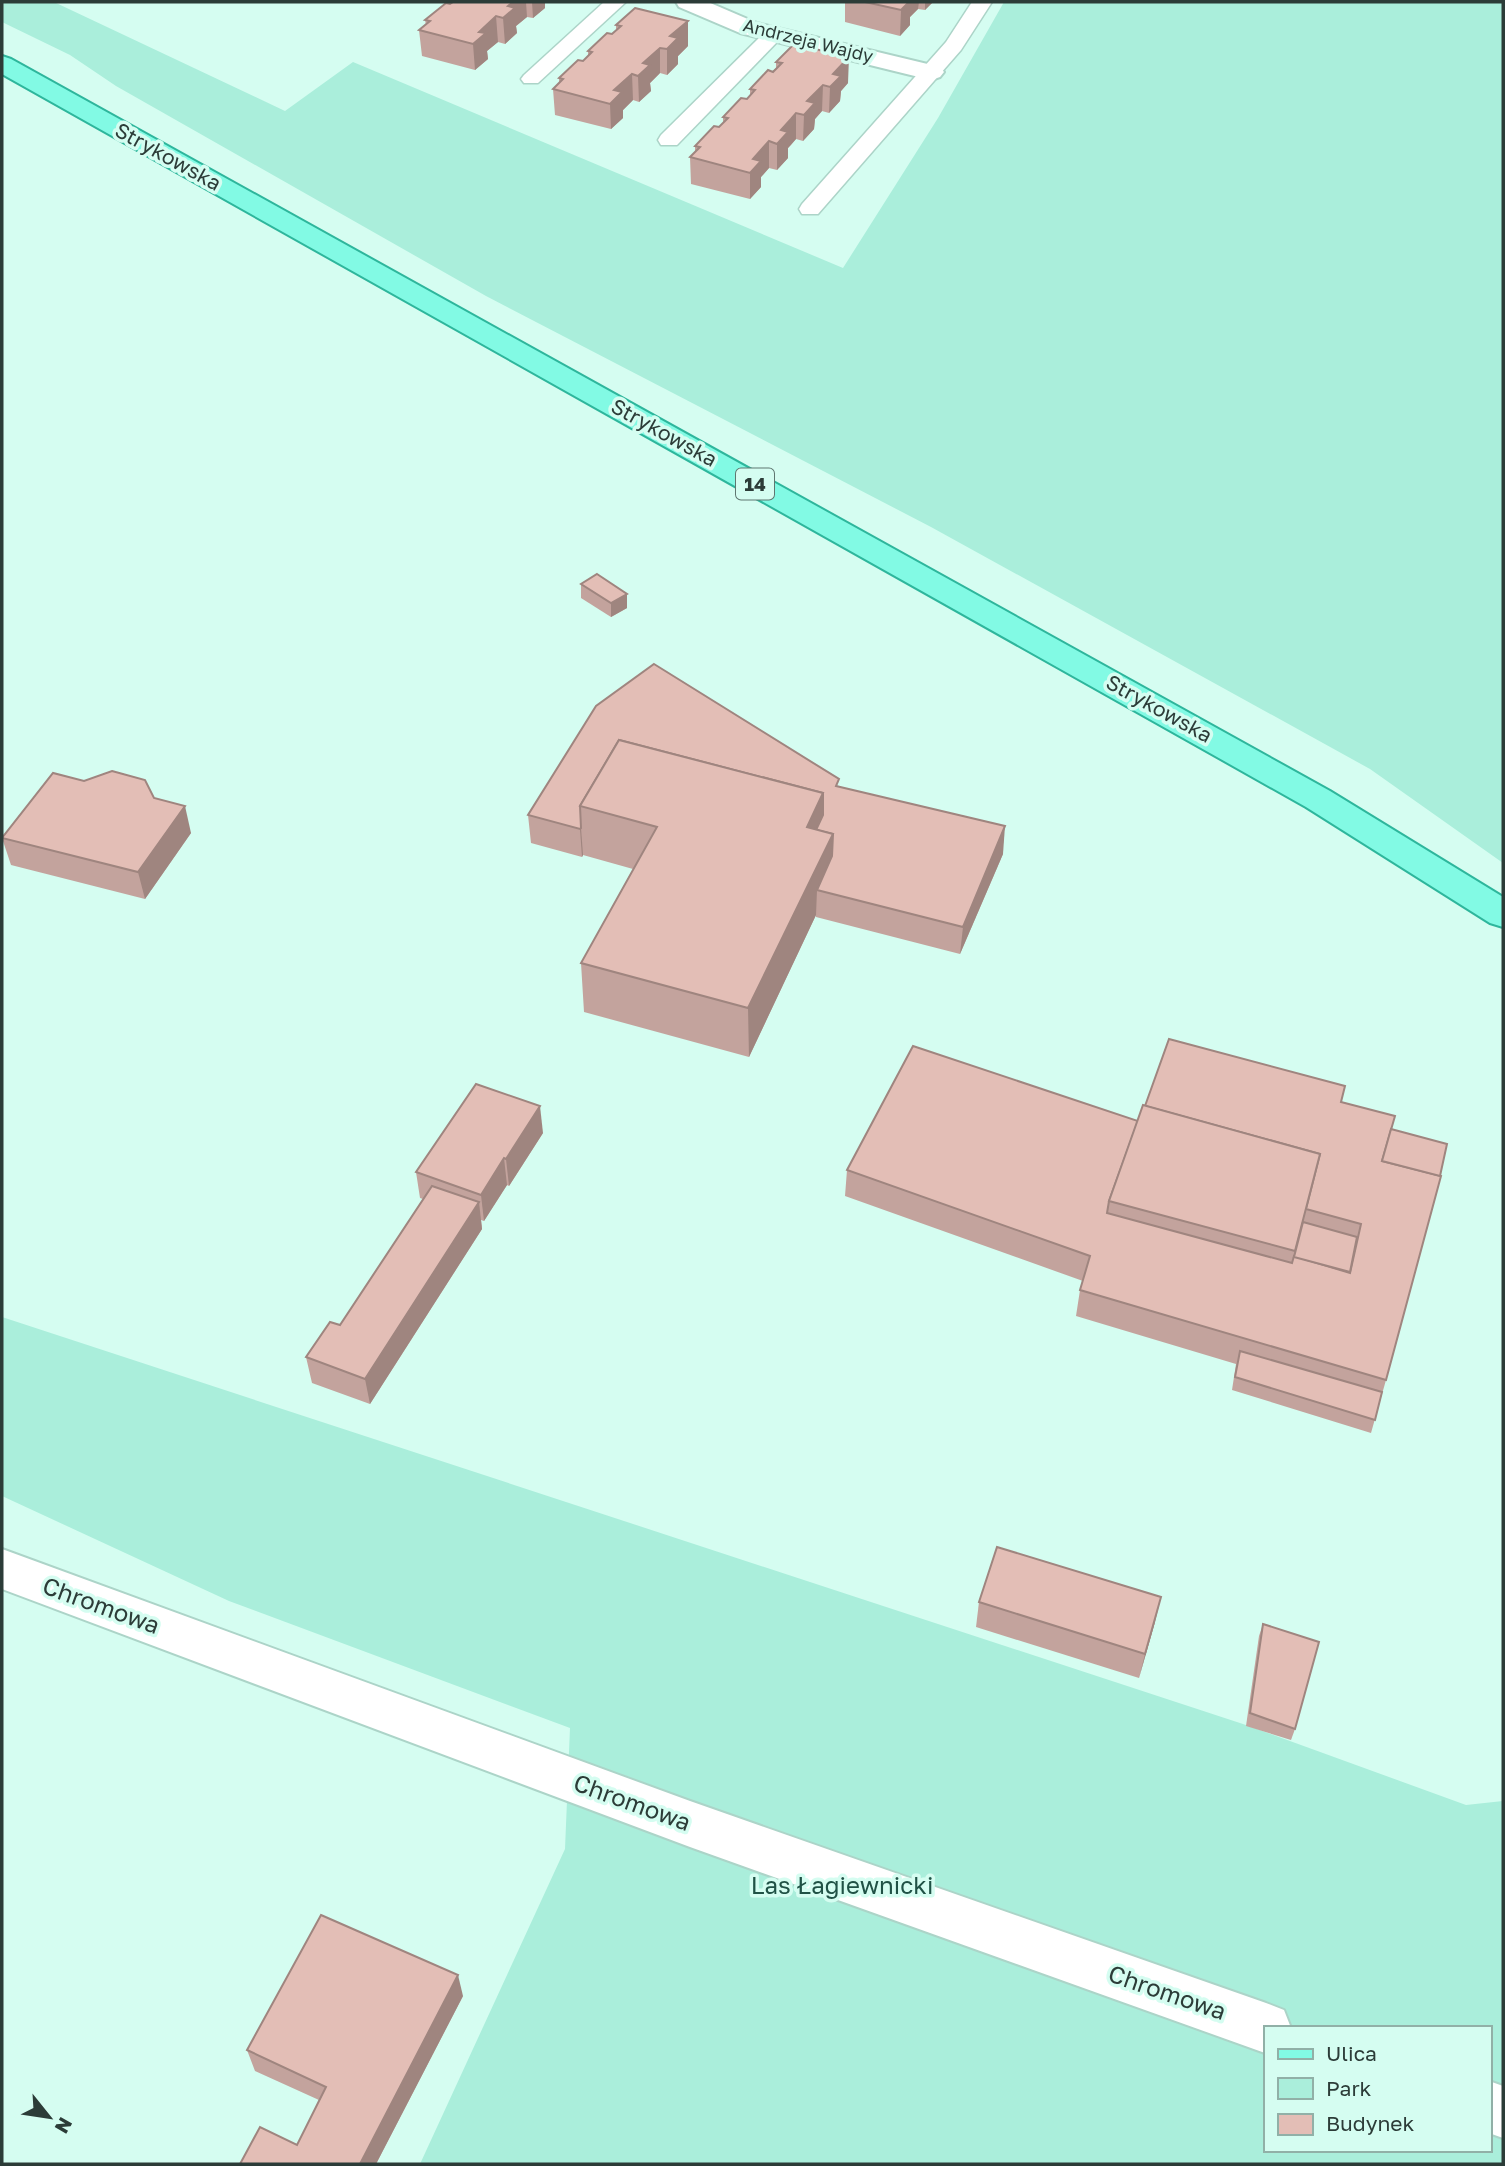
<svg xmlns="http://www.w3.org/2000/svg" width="1505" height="2166" font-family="'Golos Text',sans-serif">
	<rect width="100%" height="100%" fill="#d5fdf1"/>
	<g fill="#aaeedb" fill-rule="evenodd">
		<path d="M2,2H54L285,111L353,62L843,268L938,118L1004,2H1503V863L1370,769L931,527L486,296L116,86L70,55L2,22Z"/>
		<path d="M2,1317L1246,1725L1466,1805L1503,1801V2164H420L565,1849L570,1728L229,1601L2,1496ZM1265,2028H1489V2150H1265Z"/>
	</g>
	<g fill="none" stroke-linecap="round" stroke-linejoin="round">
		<defs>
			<g id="lane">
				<path d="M604,2H626L538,83H524L521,79L524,75Z"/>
				<path d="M972,2H992L961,50L818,214H802L799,209L802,204L946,42Z"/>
				<path d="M774,28L781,30L784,34L781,38L677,145H661L658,140L661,135L767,30Z"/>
			</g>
			<g id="street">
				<path d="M676,2H708L757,23L940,67L944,72L940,77L931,80L740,33L679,7Z"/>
				<path d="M2,1549L690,1801L1266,2003L1284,2010L1291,2028H1265V2053L690,1847L2,1589Z"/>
				<path d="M1489,2081L1503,2086V2138L1489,2133Z"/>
			</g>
			<path id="primary" d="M2,56L11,59L1330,791L1503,897V927L1490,923L1306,807L2,74Z"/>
		</defs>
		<use href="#lane" stroke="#acd4c8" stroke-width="3"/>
		<use href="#street" stroke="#acd4c8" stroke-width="4"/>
		<use href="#primary" stroke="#2eb69c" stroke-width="4"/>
		<use href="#lane" fill="#fff" fill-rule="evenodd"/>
		<use href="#street" fill="#fff" fill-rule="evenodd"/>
		<use href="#primary" fill="#82fae4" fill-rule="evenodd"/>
	</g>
	<g fill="#c3a39d">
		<path d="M453,2H545V8L533,18L527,17L521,22L516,26L517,33L505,44L498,42L487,51L488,59L475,70L422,56L419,30L426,25L425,20Z"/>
		<path d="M845,2H933L925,10L918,9L910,17V25L900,36L845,22Z"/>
		<path d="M616,25L688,46L678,56V64L667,75L660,73L650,83L651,91L639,102L633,100L623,110V118L611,129L555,115L553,89L559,83V78L583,61L588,56V51L616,30Z"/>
		<path d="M776,62L848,83L841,91L840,101L829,113L822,111L815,119L814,129L803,141L796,139L791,145L788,148V158L777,170L769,168L761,177V187L750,199L691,184L690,157L695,152V146L719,127L723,123V117L747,99L750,95V89L776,68Z"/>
		<path d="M581,584L627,608L611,617L581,598Z"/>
		<path d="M596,706L839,786L1003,854L960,954L816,917V915L749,1057L584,1012L581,963L633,869L583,855L582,857L531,843L528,815Z"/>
		<path d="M154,798L191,833L145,899L11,865L2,838Z"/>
		<path d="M1341,1102L1391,1129L1386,1380L1371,1433L1232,1390L1236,1364L1076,1316L1080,1290L1083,1281L845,1196L847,1170L1138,1121Z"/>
		<path d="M543,1133L509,1186L507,1185L484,1221L481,1220L482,1229L370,1404L312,1383L306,1357L340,1325L423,1199L420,1198L416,1172Z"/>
		<path d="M979,1602L1155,1622L1139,1678L976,1627Z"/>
		<path d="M1263,1624L1295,1729L1291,1740L1246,1726L1259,1636Z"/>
		<path d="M463,1996L376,2164H240L297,2145L319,2100L255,2071L247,2050Z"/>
	</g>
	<g fill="#9f857f">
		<path d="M513,2H526L527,17L516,26L517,33L505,44L503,18L508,6Z"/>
		<path d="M532,2H545V8L533,18Z"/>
		<path d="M906,2H919L918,9L910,17V25L900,36L901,10Z"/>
		<path d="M925,2H933L925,10Z"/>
		<path d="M496,16L498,42L487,51L488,59L475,70L473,44L479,32Z"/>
		<path d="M688,21V46L678,56V64L667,75V49L670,36Z"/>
		<path d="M660,48V73L650,83L651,91L639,102L638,76L643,63Z"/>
		<path d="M849,57L848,83L841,91L840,101L829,113L830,87L833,74Z"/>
		<path d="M632,74L633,100L623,110V118L611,129L610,104L614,90Z"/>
		<path d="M823,85L822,111L815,119L814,129L803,141L804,115L807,101Z"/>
		<path d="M796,113V139L788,148V158L777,170V144L781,130Z"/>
		<path d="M769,141V168L761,177V187L750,199V173L753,159Z"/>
		<path d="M627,594V608L611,617V603Z"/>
		<path d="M823,793L822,842L807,827Z"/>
		<path d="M185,806L191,833L145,899L138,872Z"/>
		<path d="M1005,826L1003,854L960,954L963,927Z"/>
		<path d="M581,828L583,855L582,857L580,829Z"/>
		<path d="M833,834L832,883L817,890L816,915L749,1057L748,1008Z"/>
		<path d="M540,1106L543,1133L509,1186L506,1159Z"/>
		<path d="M504,1158L507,1185L484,1221L481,1195Z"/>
		<path d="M479,1202L482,1229L370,1404L365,1379Z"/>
		<path d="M1161,1597L1155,1622L1139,1678L1145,1654Z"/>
		<path d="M458,1975L463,1996L376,2164H360Z"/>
	</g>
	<g fill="#e3beb6" stroke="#9f857f" stroke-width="2">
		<path d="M453,2H513L508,6L515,8L503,18L496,16L479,32L486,33L473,44L419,30L430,21L425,20L446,3L450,4Z"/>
		<path d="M865,2H909L901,10Z"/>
		<path d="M635,8L688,21L670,36L678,38L667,49L660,48L643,63L650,65L638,76L632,74L614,90L622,92L610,104L553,89L563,79L559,78L578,60L583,61L592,52L588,51L607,33L612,34L621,26L616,25Z"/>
		<path d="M794,44L849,57L833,74L841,76L830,87L823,85L807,101L815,103L804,115L796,113L791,119L781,130L788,132L777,144L769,141L753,159L761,161L750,173L690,157L700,147L695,146L714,126L719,127L728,118L723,117L741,98L747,99L755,90L750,89L768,70L773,72L782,63L776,62Z"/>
		<path d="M597,574L627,594L611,603L581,584Z"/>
		<path d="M654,664L839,779L836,786L1005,826L963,927L817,890L832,856L833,834L816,830L823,815V793L619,740L580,806L581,828L580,829L528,815L596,706Z"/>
		<path d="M619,740L823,793L807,827L833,834L748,1008L581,963L657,827L580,806Z"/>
		<path d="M112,771L145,780L154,798L185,806L138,872L2,838L53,773L84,781Z"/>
		<path d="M1169,1039L1345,1086L1341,1102L1395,1116L1382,1161L1441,1176L1386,1380L1080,1290L1090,1256L847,1170L913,1046L1138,1121L1109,1201L1107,1213L1292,1263L1294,1256L1350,1273L1361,1224L1306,1209L1320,1154L1145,1106Z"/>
		<path d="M476,1084L540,1106L506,1159L504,1158L481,1195L416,1172Z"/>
		<path d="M1143,1105L1320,1154L1295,1251L1109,1201Z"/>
		<path d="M1391,1129L1447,1144L1440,1176L1382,1161Z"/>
		<path d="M432,1186L479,1202L365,1379L306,1357L330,1322L340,1325Z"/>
		<path d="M1303,1222L1357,1237L1350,1272L1294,1257Z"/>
		<path d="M1240,1351L1382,1392L1375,1420L1235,1377Z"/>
		<path d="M997,1547L1161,1597L1145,1654L979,1602Z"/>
		<path d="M1263,1624L1319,1642L1295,1729L1250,1713Z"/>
		<path d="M321,1915L458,1975L360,2164H240L260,2127L297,2145L326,2087L247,2050Z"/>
	</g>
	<g text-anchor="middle" stroke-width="7" stroke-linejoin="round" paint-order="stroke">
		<g font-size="18" fill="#2c3c38" stroke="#d5fdf1">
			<text transform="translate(808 41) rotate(14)" y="6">Andrzeja Wajdy</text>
		</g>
		<rect fill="#d5fdf1" stroke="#5f7670" stroke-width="2" x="736" y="468.5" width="38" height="31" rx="5"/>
		<g font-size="19" font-weight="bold" fill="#2c3c38">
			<text x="755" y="491">14</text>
		</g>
		<g font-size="21" fill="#2c3c38" stroke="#d5fdf1">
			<text transform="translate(168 157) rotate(29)" y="7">Strykowska</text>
			<text transform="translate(664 433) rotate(29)" y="7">Strykowska</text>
			<text transform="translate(1159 709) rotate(29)" y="7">Strykowska</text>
		</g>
		<g font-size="24" fill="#2c3c38" stroke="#d5fdf1">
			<text transform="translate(101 1606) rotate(20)" y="8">Chromowa</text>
			<text transform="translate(632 1803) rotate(20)" y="8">Chromowa</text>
			<text transform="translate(1167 1993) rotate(19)" y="8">Chromowa</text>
		</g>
		<g font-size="24" fill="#205246" stroke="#d5fdf1">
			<text x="842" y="1894">Las Łagiewnicki</text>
		</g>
	</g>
	<rect width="1505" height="2166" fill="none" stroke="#2c3c38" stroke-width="7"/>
	<rect x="1264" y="2026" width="228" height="126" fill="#d5fdf1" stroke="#91b0a7" stroke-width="2"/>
	<rect x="1278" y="2049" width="35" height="10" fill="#82fae4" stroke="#91b0a7" stroke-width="2"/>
	<text x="1326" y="2061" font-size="21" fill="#2c3c38">Ulica</text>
	<rect x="1278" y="2078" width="35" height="21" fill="#aaeedb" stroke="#91b0a7" stroke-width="2"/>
	<text x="1326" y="2096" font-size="21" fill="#2c3c38">Park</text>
	<rect x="1278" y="2114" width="35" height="21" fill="#e3beb6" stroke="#91b0a7" stroke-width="2"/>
	<text x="1326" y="2131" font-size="21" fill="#2c3c38">Budynek</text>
	<g transform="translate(49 2117) rotate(120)" stroke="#d5fdf1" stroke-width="5" paint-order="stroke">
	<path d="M0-5L12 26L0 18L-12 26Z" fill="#2c3c38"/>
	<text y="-10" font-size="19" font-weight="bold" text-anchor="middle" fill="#2c3c38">N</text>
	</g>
</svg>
